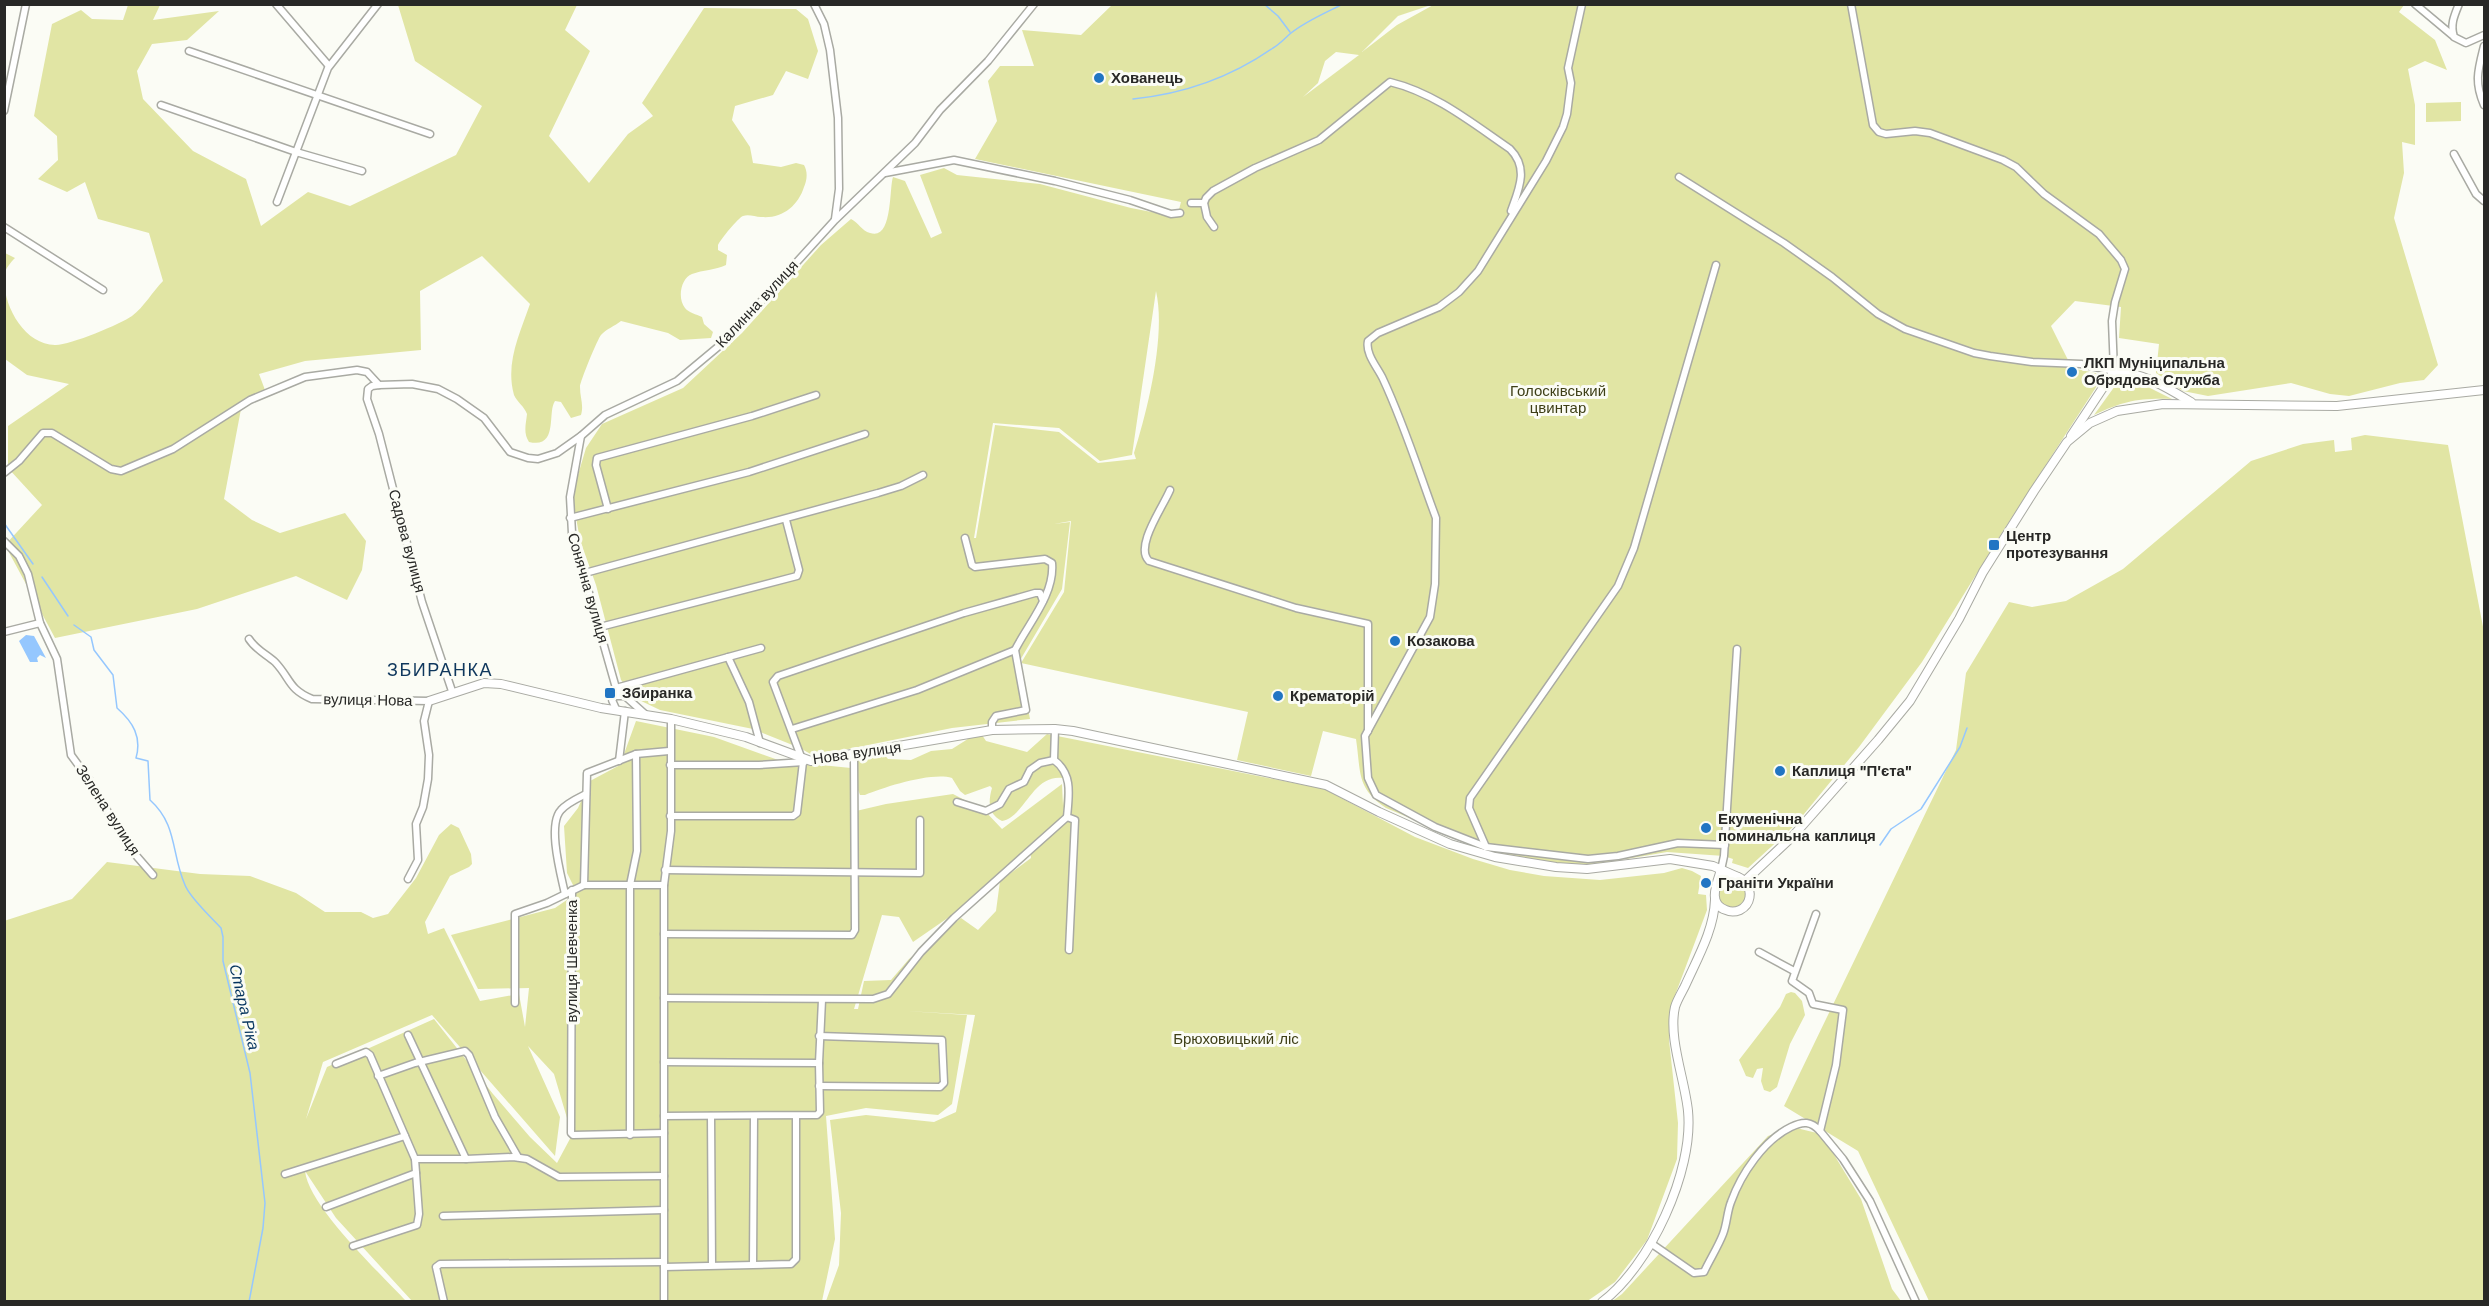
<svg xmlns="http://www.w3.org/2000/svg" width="2489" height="1306" font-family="'Work Sans',sans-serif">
	<rect width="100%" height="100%" fill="#fbfcf5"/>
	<g fill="#e1e5a4" fill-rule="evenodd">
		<path d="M1435,4L2404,5L2399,12L2435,40L2447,70L2425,61L2408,69L2415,105V145L2402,142L2404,173L2394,218L2438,365L2424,380L2400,383L2349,396L2330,394L2291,383L2208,396L2183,391L2156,373L2159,344L2119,338L2121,307L2075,301L2051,326L2072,368L2104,375L2003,531L1922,662L1859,747L1795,825L1748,868L1732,863L1733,859L1724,856L1667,852L1586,866L1565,865L1493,853L1386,808C1356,788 1361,772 1356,739L1323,731L1311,776L1237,760L1248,712L1021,663L1064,592L1071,521L1054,524L1070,522L1062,589L1019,662L1030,719L952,728L814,756L800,748L753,729L660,710L637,699L621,680L596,585L580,540L572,495L586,448L602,424L683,388L742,333L821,245L851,219C858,222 862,231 870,233C893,241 889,188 893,177L905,181L931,238L942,233L920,175L944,168L957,175L1040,184L1131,208L1177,217L1181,202L975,159L997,121L988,81L1000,66H1034L1022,30L1081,35L1112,5H1431L1398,16L1362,52L1397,25ZM1336,52L1359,55L1303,97L1318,83L1325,61ZM1156,291C1166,335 1148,409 1134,453L1136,459L1098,463L1059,432L995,425L976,538H974L993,423L1059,428L1100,461L1132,455Z"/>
		<path d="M128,5H160L153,20L219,11L187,40L152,44L137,71L143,99L193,151L246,179L261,226L308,192L350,206L456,155L482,106L415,61L398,5H577L565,30L590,51L549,136L589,183L628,134L653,116L642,103L704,8L796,9L808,19L818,51L808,79L786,71L773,95L735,106L732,120L750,147L753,163L781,167L796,163L804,165C808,172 807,180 804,187C798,206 782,219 761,217C755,217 749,214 743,216C738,218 721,239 718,245V250L727,255L726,265C715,270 703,270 692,274C681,278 677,298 685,308C689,313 696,314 702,317L704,324L713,332L711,338L680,340L668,333L621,321C615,326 606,329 601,335C598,338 579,384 580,387C580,398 584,405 581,415L571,418L561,402L555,401C547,412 559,449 529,442C523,433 526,424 527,414C524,406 517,402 514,395C505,363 520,333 530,304L482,256L420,291L421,350L305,361L259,374L265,390L241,409L224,499L252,520L280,533L345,513L366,541L362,570L347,600L296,576L197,609L55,638L5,545L42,505L8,468V426L69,384L27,375L5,359V253L15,258C11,262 6,268 5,273C0,301 23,345 55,345C68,346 121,324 132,316C144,307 153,291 163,281L149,233L98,219L85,182L67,192L38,179L58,160L57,136L34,116L52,24L81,10L92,19L123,20Z"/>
		<path d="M2461,102V121L2426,122V103Z"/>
		<path d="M2120,379L2134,380L2172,399C2138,398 2124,401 2094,415Z"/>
		<path d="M2365,435L2448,445L2484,632V1301H1929L1858,1151L1784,1106L1956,750L1966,673L2009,602L2032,607L2066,601L2123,569L2251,461L2303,444L2334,440L2335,452L2352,450L2351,438Z"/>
		<path d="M636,721L714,737L781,761L851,768L856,811L886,804L953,794L984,810L1002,829L1062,784L1063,806L1065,781L1062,778C1032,775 1025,817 1002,821C988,814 988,802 992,788L990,786L965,795L960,791L952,778C931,772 885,787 865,795H860L857,787L856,762C862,754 873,752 883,753L888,759L911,760L931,751L952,749L971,737L982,735L986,741L1027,752L1047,734L1324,789L1415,837L1473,859L1510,870L1544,876L1600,880L1664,873L1682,868L1692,871L1701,876L1698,894L1706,895L1707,910L1671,1006L1669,1040L1678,1123L1677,1159L1647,1240L1615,1282L1586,1302L826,1301L839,1265L841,1213L830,1120L866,1115L934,1122L956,1112L975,1015L906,1011L967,1015L952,1104L938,1115L866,1108L826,1116L835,1239L822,1301H412L336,1218L305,1171C309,1207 380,1273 406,1301H5L4,921L72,899L107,862L200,874L250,876L296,893L325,912H361L373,918L388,914L416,878L439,835L451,824L459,828L471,854L472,864L469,867L450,876L425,922L428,934L444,928L480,1001L519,994L525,1027L529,988L478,989L451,935L555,908L577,893L567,873L564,826L578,808L590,781L620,765ZM1030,847L1031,858L1000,881L996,911L978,930L961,918L909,959L891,980L864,981L858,1009H854L882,915L899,917L913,942L968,904ZM432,1015L555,1156L560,1117L528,1046L554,1074L572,1135L557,1163L530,1137L493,1094L434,1019L327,1067L306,1119L323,1062Z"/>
		<path d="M1738,877L1750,895L1740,910L1723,909L1714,890L1717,884Z"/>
		<path d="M1791,992L1795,993L1802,1001L1805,1015L1790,1044L1777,1087L1770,1092L1764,1090L1761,1081L1763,1068L1757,1069L1753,1078L1746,1076L1739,1060L1780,1007L1786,994Z"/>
		<path d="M1792,1127L1817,1133L1830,1148L1861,1199L1892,1289L1901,1301L1611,1302L1622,1294L1768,1136Z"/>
	</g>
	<path fill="#95c7fe" d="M26,635L34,636L46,658L40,655L37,658L38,662H30L19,641Z"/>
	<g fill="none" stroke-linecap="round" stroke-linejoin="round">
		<g stroke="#95c7fe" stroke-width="1.5">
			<path d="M1264,4L1278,16L1290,32"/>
			<path d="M1133,99C1184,94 1230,78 1273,48C1280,44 1285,38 1291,33C1306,21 1325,13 1343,4"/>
			<path d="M4,523L33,564"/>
			<path d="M42,577L68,616"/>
			<path d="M74,625L91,637L94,650L113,675L117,708C133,722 142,737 136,758L148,761L150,800C178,825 171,854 185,885C190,898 211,917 221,928L223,937V961L250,1073L265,1203L263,1228L249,1302"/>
			<path d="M1880,845L1891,829L1921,809L1960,747L1967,728"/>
		</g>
		<defs>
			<g id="minor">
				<path d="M276,4L329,66"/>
				<path d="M814,4L824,24L830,50L838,118L839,189L835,219"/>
				<path d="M1582,4L1568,68L1571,83L1567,114L1563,127L1546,161L1478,271L1459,292L1439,307L1378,333L1368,341C1365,354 1378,368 1383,379C1404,424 1419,472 1436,518L1435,584L1430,617L1365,736L1368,778L1376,795L1435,827L1486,847L1588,859L1618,856L1678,843L1725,845"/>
				<path d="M2415,4L2452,35"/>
				<path d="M2459,4C2454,16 2450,25 2454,37L2466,43L2484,35"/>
				<path d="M2484,46C2478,70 2474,82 2484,105"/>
				<path d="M189,51L430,134"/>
				<path d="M161,105L296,152L362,171"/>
				<path d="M4,111L26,4"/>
				<path d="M2454,154L2476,194L2484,201"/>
				<path d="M885,173L954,160L1055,181L1130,200L1171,214L1180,213"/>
				<path d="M1679,177L1784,243L1832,277L1878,314L1905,329L1974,353L1990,356L2032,362L2081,364L2114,371L2112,321L2115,302L2125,269L2121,260L2099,234L2044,194L2016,167L2003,160L1930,133L1915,131L1886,134L1879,132L1873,125L1851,4"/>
				<path d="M277,202L328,68L378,4"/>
				<path d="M1191,203H1204"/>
				<path d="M4,227L103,290"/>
				<path d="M1214,227L1207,217L1204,203L1206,198L1213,191L1255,168L1319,140L1390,82C1435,93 1472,123 1510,149C1529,168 1519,189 1511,211"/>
				<path d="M581,436L570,497L572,533L616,688L645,714"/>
				<path d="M4,473L19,461L43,433H52L111,469L121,471L173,449L250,400L305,377L357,370L367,372L379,385"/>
				<path d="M1170,490C1163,507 1134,547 1149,561L1296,608L1368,624V731"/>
				<path d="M608,509L596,465L597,458L752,416L816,395"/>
				<path d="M570,518L749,472L865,434"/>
				<path d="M965,538L972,565L975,567L1045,559L1052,563C1055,594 1028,624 1015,650L1026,710L996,716L992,722V730"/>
				<path d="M4,541L19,556L28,574L40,623L57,659L71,755L90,781L127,845L153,875"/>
				<path d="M585,573L878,493L901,486L923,475"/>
				<path d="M600,627L797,576L799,570L786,520"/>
				<path d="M4,632L40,623"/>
				<path d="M249,639C256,650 266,654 275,662C291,679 288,689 312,699L429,701L424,721L429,755L428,779L423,807L416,824L418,860L408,879"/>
				<path d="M728,657L749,702L760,743"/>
				<path d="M616,688L761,648"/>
				<path d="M452,691L422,602L379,434L367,399L368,389L372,386L379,385L412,384L438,389L457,399L484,418L510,452L528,458L538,459L557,453L581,436L605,415L677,381L725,341L835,220L915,143L940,110L988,61L1034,4"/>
				<path d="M616,709L612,700L615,696H623"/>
				<path d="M792,729L917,690L1015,650"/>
				<path d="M1055,729L1054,760C1073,774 1069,795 1067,817L1075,820L1069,950"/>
				<path d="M619,761L625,711"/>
				<path d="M670,765H759L804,762"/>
				<path d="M957,802L986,811L1000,804L1009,789L1024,782L1030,770L1040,763L1054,760"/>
				<path d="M670,816H793L797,813L803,762L773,682L778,676L964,613L1035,593H1040L1043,601"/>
				<path d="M1486,847L1469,808L1470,798L1618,586L1634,548L1716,265"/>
				<path d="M665,870L920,873V820"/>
				<path d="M1721,870L1724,856L1737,649"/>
				<path d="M584,885L587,773L636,754L669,751"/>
				<path d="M572,890L571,1133L573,1135L664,1133"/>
				<path d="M565,894C561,875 547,825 561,810C567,803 578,798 586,794"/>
				<path d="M1816,914L1792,981L1809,993L1813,1004L1843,1010L1836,1065L1820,1131L1843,1159L1870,1201L1916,1302"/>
				<path d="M664,934L852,935L855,930L854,756"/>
				<path d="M1759,952L1794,971"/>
				<path d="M664,998L873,999L888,994L921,952L954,918L1067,817"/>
				<path d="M515,1003V914L547,903L584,885H664"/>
				<path d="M408,1035L466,1159L513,1157L527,1159L559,1177L664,1176"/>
				<path d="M819,1036L942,1040L944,1083L940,1087L819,1086"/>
				<path d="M664,1062L819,1063L822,1000"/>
				<path d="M336,1064L366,1052L370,1055L415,1159H466"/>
				<path d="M378,1076L415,1063L465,1051L469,1055L495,1117L518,1157"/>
				<path d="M664,1116L817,1115L820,1112L819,1063"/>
				<path d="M711,1116L712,1265"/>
				<path d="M630,1135V885L637,851L636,754"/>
				<path d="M285,1174L405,1136"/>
				<path d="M326,1207L416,1173"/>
				<path d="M443,1216L664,1210"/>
				<path d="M1652,1244L1694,1273L1704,1272C1710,1259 1718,1247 1723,1234C1727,1224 1727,1212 1731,1202C1741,1174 1764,1140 1791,1127C1803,1121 1811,1121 1820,1131"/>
				<path d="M353,1246L417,1225L419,1214L415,1159"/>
				<path d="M753,1264L754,1116"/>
				<path d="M664,1267L791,1264L796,1259V1116"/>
				<path d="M444,1302L436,1267L440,1264L664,1262"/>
				<path d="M664,1302V885L671,831V719"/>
			</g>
			<g id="tertiary">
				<path d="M2071,436L2114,371C2144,373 2166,387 2191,402"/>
				<path d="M429,701L484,683L501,684L601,708L671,719L746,737L811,761L992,730L1055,729L1073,731L1326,785L1379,812L1450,844L1495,857L1556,867L1587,869L1670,859L1713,866L1738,877"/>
				<path d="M1745,881L1793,836L1878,740L1910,701L1959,619L1983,572L2034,491L2067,442L2090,423L2117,411L2163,404L2337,406L2484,390"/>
				<path d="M1717,884C1741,860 1763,898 1740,910C1735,912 1730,912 1726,910C1707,904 1717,883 1721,870"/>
				<path d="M1602,1302C1650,1266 1694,1171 1688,1111C1685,1080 1668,1038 1675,1007C1677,1000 1682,992 1685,986C1697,959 1714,930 1715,900"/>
			</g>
		</defs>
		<use href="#minor" stroke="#a9aaa3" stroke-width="9"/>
		<use href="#tertiary" stroke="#a9aaa3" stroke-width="10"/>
		<use href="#minor" stroke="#fff" stroke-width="6"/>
		<use href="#tertiary" stroke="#fff" stroke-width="8"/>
	</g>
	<g fill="#2175c3" stroke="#fbfcf5" stroke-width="2">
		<circle cx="1099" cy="78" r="6"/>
		<circle cx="2072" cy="372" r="6"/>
		<rect x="1988" y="539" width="12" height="12" rx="3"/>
		<circle cx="1395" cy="641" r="6"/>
		<rect x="604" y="687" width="12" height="12" rx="3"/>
		<circle cx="1278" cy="696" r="6"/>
		<circle cx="1780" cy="771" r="6"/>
		<circle cx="1706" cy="828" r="6"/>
		<circle cx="1706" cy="883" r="6"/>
	</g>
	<g text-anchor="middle" stroke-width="6" stroke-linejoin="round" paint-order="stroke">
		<g font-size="15" font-weight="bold" fill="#282826" stroke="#fbfcf5" text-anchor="start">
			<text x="1111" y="83">Хованець</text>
			<text x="2084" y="368">ЛКП Муніципальна<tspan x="2084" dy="17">Обрядова Служба</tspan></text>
			<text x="2006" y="541">Центр<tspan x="2006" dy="17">протезування</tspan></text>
			<text x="1407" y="646">Козакова</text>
			<text x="622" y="698">Збиранка</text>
			<text x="1290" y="701">Крематорій</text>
			<text x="1792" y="776">Каплиця "П'єта"</text>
			<text x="1718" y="824">Екуменічна<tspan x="1718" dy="17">поминальна каплиця</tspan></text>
			<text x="1718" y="888">Граніти України</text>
		</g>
		<g font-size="15" fill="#282826" stroke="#fbfcf5">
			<text transform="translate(757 304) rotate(-47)" y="5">Калинна вулиця</text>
			<text transform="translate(407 541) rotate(75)" y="5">Садова вулиця</text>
			<text transform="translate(588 588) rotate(74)" y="5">Сонячна вулиця</text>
			<text transform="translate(368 700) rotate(1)" y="5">вулиця Нова</text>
			<text transform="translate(857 753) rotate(-8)" y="5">Нова вулиця</text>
			<text transform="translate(108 810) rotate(57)" y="5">Зелена вулиця</text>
			<text transform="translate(572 961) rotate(-90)" y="5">вулиця Шевченка</text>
		</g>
		<g font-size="15" fill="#3e3f17" stroke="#fbfcf5">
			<text x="1558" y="396">Голосківський<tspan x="1558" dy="17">цвинтар</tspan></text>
			<text x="1236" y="1044">Брюховицький ліс</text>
		</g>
		<g font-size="16" font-style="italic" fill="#05345e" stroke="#fbfcf5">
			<text transform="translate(245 1007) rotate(77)" y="6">Стара Ріка</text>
		</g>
		<g font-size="18" letter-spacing="1.5" fill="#0f375d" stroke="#fbfcf5">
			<text x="440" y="676">ЗБИРАНКА</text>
		</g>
	</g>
	<rect width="2489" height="1306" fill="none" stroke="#282826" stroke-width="12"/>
</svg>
